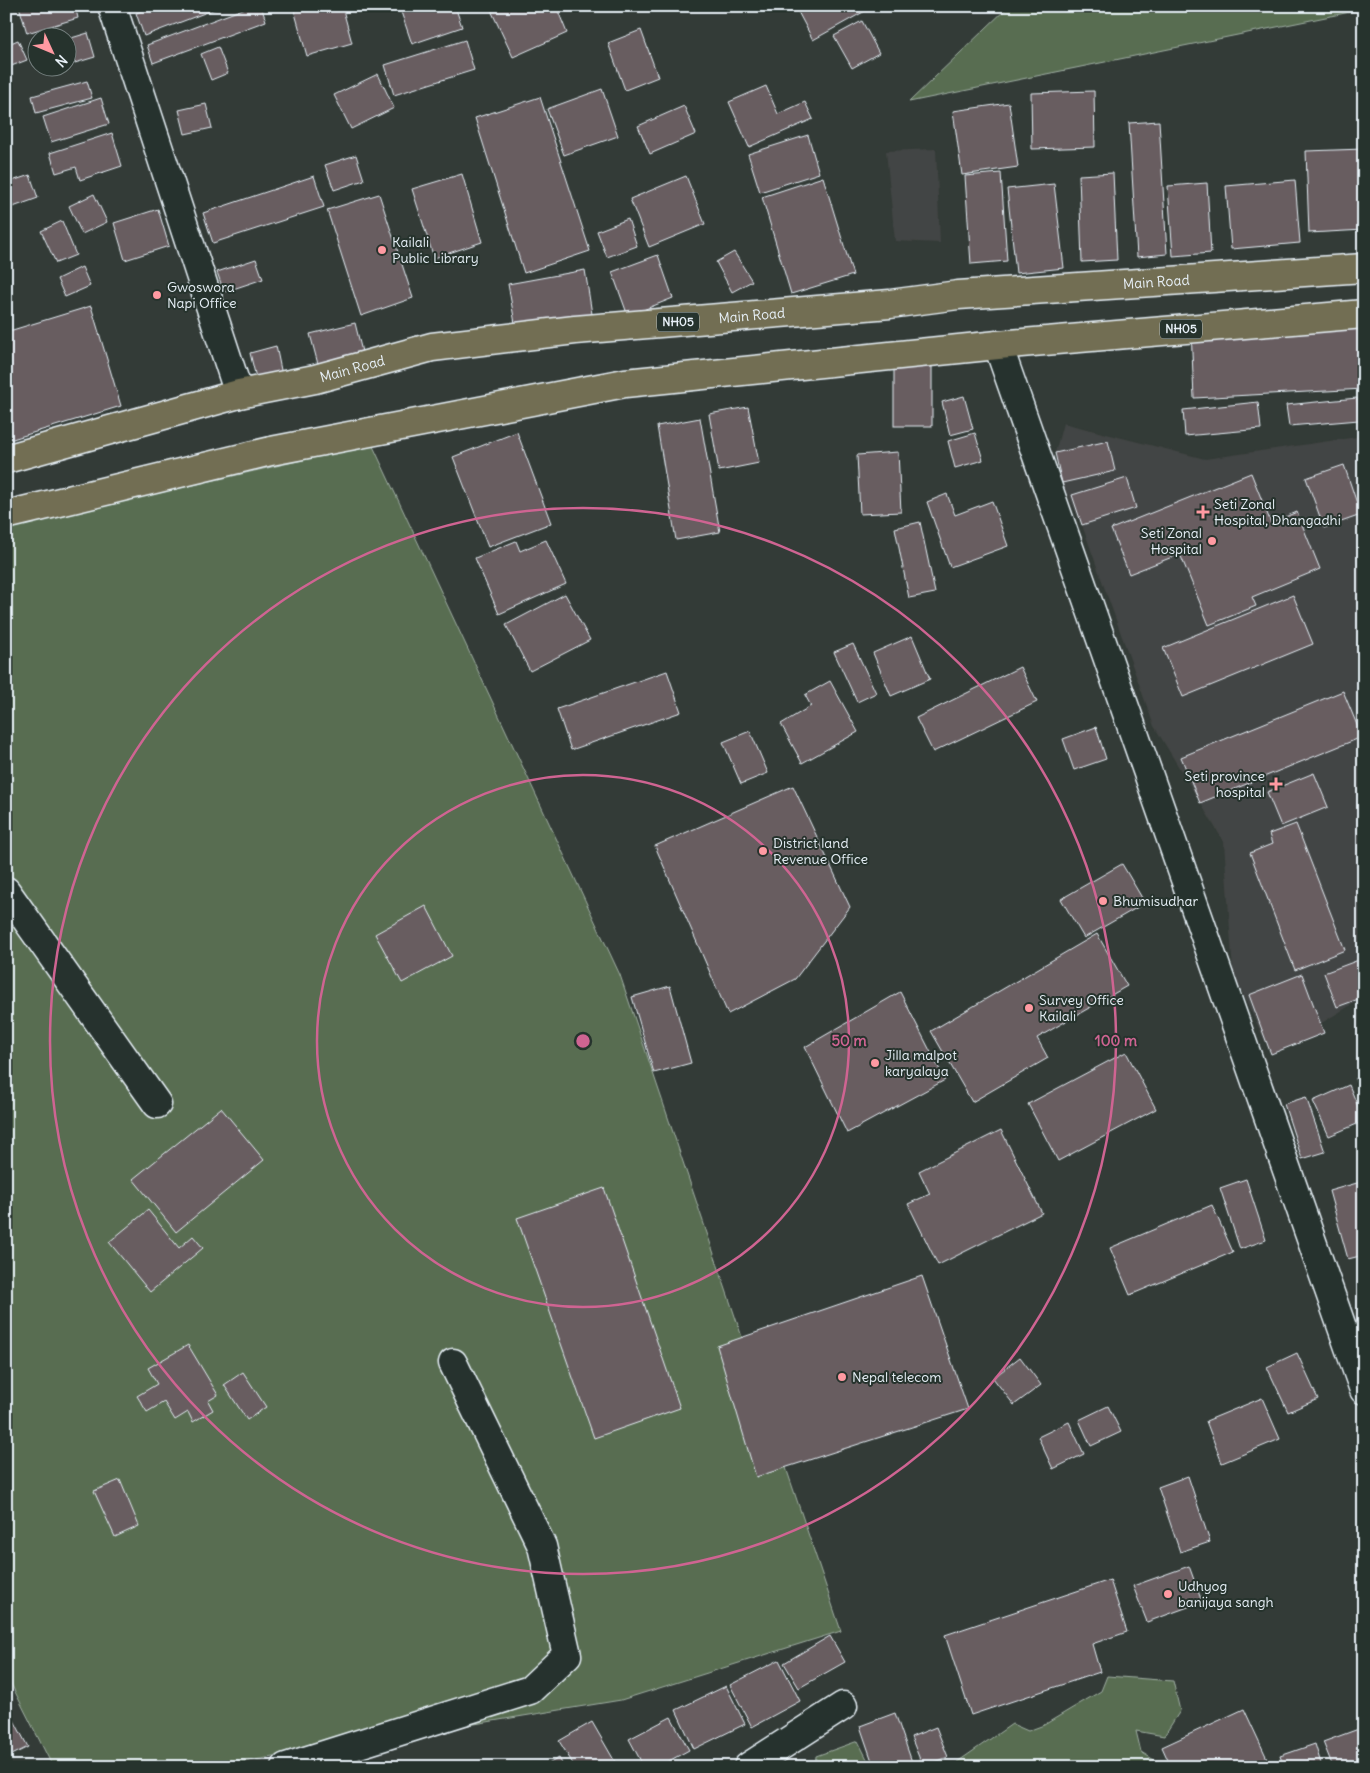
<svg xmlns="http://www.w3.org/2000/svg" width="1370" height="1773" font-family="Delius,sans-serif">
	<rect width="100%" height="100%" fill="#333b37"/>
	<filter id="ink" filterUnits="userSpaceOnUse"><feTurbulence type="fractalNoise" baseFrequency=".02" numOctaves="2"/><feDisplacementMap in="SourceGraphic" scale="10" xChannelSelector="R" yChannelSelector="G"/><feConvolveMatrix kernelMatrix="1 2 1 2 8 2 1 2 1" color-interpolation-filters="sRGB"/></filter>
	<g filter="url(#ink)">
		<g fill="#434544">
			<path d="M936,149L940,243L895,241L886,151Z"/>
			<path d="M1063,423L1205,459L1364,436V997L1271,1054L1233,973L1224,842L1154,726L1082,525L1062,483L1055,453Z"/>
		</g>
		<g fill="#586d51" stroke="#a0afa4">
			<path d="M1009,6H1364V12L1360,10L909,102Z"/>
			<path d="M372,444L620,975L841,1631L621,1700L212,1767H53L6,1674V528Z"/>
			<path d="M1107,1676L1173,1681L1180,1711L1164,1736L1136,1731L1141,1752L1159,1763V1767H950L1012,1724L1028,1731L1044,1725L1101,1691Z"/>
			<path d="M858,1741L871,1767H815L816,1756Z"/>
		</g>
		<g fill="#685d61" stroke="#e8f1f8">
			<path d="M19,6H75L78,18L27,33Z"/>
			<path d="M155,6H223L144,36L136,13Z"/>
			<path d="M251,6H261L266,21L153,63L147,45Z"/>
			<path d="M293,6H342L352,43L307,56Z"/>
			<path d="M399,6H455L462,27L412,44Z"/>
			<path d="M489,6H556L567,33L513,57Z"/>
			<path d="M795,6H874L813,40Z"/>
			<path d="M862,21L879,53L852,68L834,36Z"/>
			<path d="M641,30L658,77L625,90L608,43Z"/>
			<path d="M88,33L95,57L68,65V39Z"/>
			<path d="M18,40L27,60L6,68V45Z"/>
			<path d="M465,40L474,70L394,95L385,65Z"/>
			<path d="M218,47L228,73L211,80L201,54Z"/>
			<path d="M378,74L394,108L351,129L334,95Z"/>
			<path d="M87,81L92,98L36,113L32,96Z"/>
			<path d="M766,86L778,114L805,102L813,119L749,147L729,102Z"/>
			<path d="M602,89L618,136L564,155L547,109Z"/>
			<path d="M1094,91L1095,147L1032,149L1031,93Z"/>
			<path d="M540,97L590,251L524,273L475,118Z"/>
			<path d="M101,98L109,124L51,142L43,117Z"/>
			<path d="M1009,103L1018,167L962,175L953,111Z"/>
			<path d="M206,104L212,128L185,134L179,110Z"/>
			<path d="M684,106L696,134L650,154L638,126Z"/>
			<path d="M1159,121L1167,254L1137,257L1129,123Z"/>
			<path d="M112,133L122,166L80,180L76,167L56,173L50,153Z"/>
			<path d="M808,135L819,173L760,192L748,154Z"/>
			<path d="M1364,149V230L1309,233L1306,151Z"/>
			<path d="M356,155L364,180L334,190L325,165Z"/>
			<path d="M1001,173L1007,261L971,264L965,176Z"/>
			<path d="M1113,173L1117,260L1082,262L1079,175Z"/>
			<path d="M462,174L482,242L434,258L412,189Z"/>
			<path d="M30,175L38,198L13,207L6,183Z"/>
			<path d="M314,176L324,207L213,243L203,213Z"/>
			<path d="M686,176L705,224L649,247L630,199Z"/>
			<path d="M823,177L853,275L791,294L762,197Z"/>
			<path d="M1295,180L1300,243L1231,249L1226,186Z"/>
			<path d="M1207,183L1211,253L1173,256L1168,186Z"/>
			<path d="M1054,184L1064,268L1016,273L1007,189Z"/>
			<path d="M94,194L107,222L82,234L69,206Z"/>
			<path d="M379,194L413,298L361,316L327,210Z"/>
			<path d="M158,209L169,246L125,260L114,223Z"/>
			<path d="M628,219L637,246L607,257L597,231Z"/>
			<path d="M62,221L76,255L56,263L41,231Z"/>
			<path d="M734,252L752,281L732,292L716,262Z"/>
			<path d="M658,255L673,298L628,316L612,272Z"/>
			<path d="M256,259L263,279L224,292L217,272Z"/>
			<path d="M82,267L90,286L65,297L57,279Z"/>
			<path d="M585,270L592,314L516,329L508,284Z"/>
			<path d="M91,306L121,406L6,441V332Z"/>
			<path d="M1364,320V389L1194,398L1191,329Z"/>
			<path d="M355,323L363,356L319,368L310,334Z"/>
			<path d="M276,346L282,375L257,382L250,353Z"/>
			<rect x="894" y="366" width="38" height="60"/>
			<path d="M964,396L973,429L950,435L942,402Z"/>
			<path d="M1357,398L1359,420L1289,426L1286,405Z"/>
			<path d="M1258,402L1261,429L1185,436L1183,410Z"/>
			<path d="M748,407L759,463L719,471L709,414Z"/>
			<path d="M700,418L720,532L676,540L657,426Z"/>
			<path d="M517,432L551,523L488,547L453,457Z"/>
			<path d="M975,433L983,460L955,468L948,441Z"/>
			<path d="M1108,441L1115,471L1062,483L1055,453Z"/>
			<path d="M898,452L901,512L860,514L857,455Z"/>
			<path d="M1344,465L1361,515L1324,528L1306,478Z"/>
			<path d="M1251,473L1271,523L1297,512L1320,569L1252,597L1256,606L1209,625L1180,554L1129,574L1111,529Z"/>
			<path d="M1127,478L1136,508L1082,525L1072,495Z"/>
			<path d="M947,494L955,515L992,501L1008,546L950,567L927,502Z"/>
			<path d="M920,522L935,593L909,598L895,528Z"/>
			<path d="M546,540L566,584L499,614L475,558L516,541L520,551Z"/>
			<path d="M565,594L590,640L530,671L506,625Z"/>
			<path d="M1293,595L1313,644L1183,697L1163,648Z"/>
			<path d="M912,636L930,679L891,696L873,653Z"/>
			<path d="M853,644L876,693L857,702L834,652Z"/>
			<path d="M1020,667L1037,702L933,752L916,718Z"/>
			<path d="M667,671L681,712L571,750L557,709Z"/>
			<path d="M830,681L858,732L802,763L781,724L811,706L805,695Z"/>
			<path d="M1343,691L1362,737L1200,803L1181,757Z"/>
			<path d="M1096,727L1106,759L1074,770L1063,739Z"/>
			<path d="M750,731L768,773L741,784L723,742Z"/>
			<path d="M1314,773L1328,807L1281,826L1267,792Z"/>
			<path d="M793,786L850,907L795,979L728,1014L655,846Z"/>
			<path d="M1296,824L1345,950L1295,970L1250,853L1272,844L1269,834Z"/>
			<path d="M1122,864L1145,903L1084,938L1061,899Z"/>
			<path d="M426,906L452,956L402,983L375,934Z"/>
			<path d="M1097,934L1127,986L1037,1038L1048,1058L972,1102L931,1031Z"/>
			<path d="M1364,958V997L1337,1007L1324,973Z"/>
			<path d="M1302,974L1324,1033L1271,1054L1249,995Z"/>
			<path d="M670,986L691,1063L654,1073L632,997Z"/>
			<path d="M900,992L945,1080L847,1133L805,1047Z"/>
			<path d="M1126,1052L1156,1109L1058,1161L1028,1104Z"/>
			<path d="M1364,1076V1105L1355,1079Z"/>
			<path d="M1349,1085L1364,1121L1329,1136L1313,1101Z"/>
			<path d="M1306,1097L1325,1152L1302,1159L1284,1104Z"/>
			<path d="M221,1108L264,1160L176,1232L133,1179Z"/>
			<path d="M1001,1130L1042,1213L938,1265L908,1204L930,1194L919,1171Z"/>
			<path d="M1246,1179L1266,1240L1240,1249L1220,1188Z"/>
			<path d="M1364,1181V1255L1348,1259L1329,1191Z"/>
			<path d="M604,1188L680,1408L594,1438L517,1218Z"/>
			<path d="M1212,1205L1233,1252L1130,1295L1110,1248Z"/>
			<path d="M148,1210L179,1248L193,1236L203,1248L150,1292L109,1242Z"/>
			<path d="M922,1276L968,1409L756,1477L717,1346Z"/>
			<path d="M188,1345L218,1395L208,1401L213,1410L193,1422L188,1412L175,1420L164,1402L147,1412L137,1396L157,1384L148,1368Z"/>
			<path d="M1297,1353L1318,1399L1288,1412L1267,1367Z"/>
			<path d="M1020,1357L1041,1385L1014,1405L993,1378Z"/>
			<path d="M243,1372L266,1407L247,1420L224,1385Z"/>
			<path d="M1262,1398L1280,1439L1222,1463L1206,1421Z"/>
			<path d="M1108,1406L1121,1432L1091,1446L1079,1420Z"/>
			<path d="M1069,1422L1084,1454L1053,1469L1038,1437Z"/>
			<path d="M1188,1476L1210,1542L1180,1552L1158,1487Z"/>
			<path d="M120,1480L139,1526L115,1537L94,1491Z"/>
			<path d="M1189,1566L1202,1602L1147,1622L1133,1586Z"/>
			<path d="M1110,1580L1127,1632L1092,1644L1100,1672L971,1715L945,1635Z"/>
			<path d="M830,1636L845,1662L799,1688L784,1663Z"/>
			<path d="M779,1660L800,1701L752,1727L730,1685Z"/>
			<path d="M726,1686L745,1724L694,1749L676,1710Z"/>
			<path d="M6,1705L28,1747L6,1758Z"/>
			<path d="M1244,1709L1271,1767H1171L1162,1747Z"/>
			<path d="M895,1713L912,1762L899,1767H874L860,1726Z"/>
			<path d="M671,1717L689,1750L658,1767H644L629,1739Z"/>
			<path d="M592,1722L618,1767H575L559,1741Z"/>
			<path d="M936,1727L948,1757L923,1767L911,1737Z"/>
			<path d="M1364,1727V1767H1333L1323,1742Z"/>
			<path d="M1315,1744L1322,1767H1284L1280,1756Z"/>
			<path d="M559,1758L564,1767H543Z"/>
		</g>
		<g fill="none" stroke-linecap="round" stroke-linejoin="round">
			<defs>
				<g id="minor">
					<path d="M112,6L239,394"/>
					<path d="M998,345L1364,1390"/>
					<path d="M6,891L157,1104"/>
					<path d="M286,1767L530,1690L567,1655L542,1546L453,1363"/>
					<path d="M748,1767L843,1706"/>
				</g>
				<g id="major">
					<path id="s1" d="M6,459L239,394L315,379L432,347L575,330L890,304L958,295L1364,268"/>
					<path d="M6,515L271,451L625,383L998,345L1364,314"/>
				</g>
			</defs>
			<use href="#minor" stroke="#e8f1f8" stroke-width="31"/>
			<use href="#major" stroke="#e8f1f8" stroke-width="31"/>
			<use href="#minor" stroke="#26332d" stroke-width="28"/>
			<use href="#major" stroke="#726e52" stroke-width="28"/>
		</g>
	</g>
	<g fill="none" stroke="#cf6492" stroke-width="2.5">
		<circle cx="583" cy="1041" r="266"/>
		<circle cx="583" cy="1041" r="533"/>
	</g>
	<g fill="#ff9aa2" stroke="#26332d" stroke-width="2">
		<circle cx="382" cy="250" r="5"/>
		<circle cx="157" cy="295" r="5"/>
		<path d="M1200.5 504.5h5v5h5v5h-5v5h-5v-5h-5v-5h5z"/>
		<circle cx="1212" cy="541" r="5"/>
		<path d="M1273.5 776.5h5v5h5v5h-5v5h-5v-5h-5v-5h5z"/>
		<circle cx="763" cy="851" r="5"/>
		<circle cx="1103" cy="901" r="5"/>
		<circle cx="1029" cy="1008" r="5"/>
		<circle cx="875" cy="1063" r="5"/>
		<circle cx="842" cy="1377" r="5"/>
		<circle cx="1168" cy="1594" r="5"/>
	</g>
	<g text-anchor="middle" stroke-width="4" stroke-linejoin="round" paint-order="stroke">
		<g fill="#26332d" stroke="#aeb8bb" stroke-width="1">
			<rect x="657" y="312.5" width="42" height="19" rx="4"/>
			<rect x="1160" y="319.5" width="42" height="19" rx="4"/>
		</g>
		<g font-size="12" font-weight="bold" fill="#e8f1f8">
			<text x="678" y="326">NH05</text>
			<text x="1181" y="333">NH05</text>
		</g>
		<g font-size="14" fill="#e8f1f8" stroke="#26332d" text-anchor="start">
			<text x="392" y="247">Kailali<tspan x="392" dy="16">Public Library</tspan></text>
			<text x="167" y="292">Gwoswora<tspan x="167" dy="16">Napi Office</tspan></text>
			<text x="1214" y="509">Seti Zonal<tspan x="1214" dy="16">Hospital, Dhangadhi</tspan></text>
			<text x="1202" y="538" text-anchor="end">Seti Zonal<tspan x="1202" dy="16">Hospital</tspan></text>
			<text x="1265" y="781" text-anchor="end">Seti province<tspan x="1265" dy="16">hospital</tspan></text>
			<text x="773" y="848">District land<tspan x="773" dy="16">Revenue Office</tspan></text>
			<text x="1113" y="906">Bhumisudhar</text>
			<text x="1039" y="1005">Survey Office<tspan x="1039" dy="16">Kailali</tspan></text>
			<text x="885" y="1060">Jilla malpot<tspan x="885" dy="16">karyalaya</tspan></text>
			<text x="852" y="1382">Nepal telecom</text>
			<text x="1178" y="1591">Udhyog<tspan x="1178" dy="16">banijaya sangh</tspan></text>
		</g>
		<g font-size="14" fill="#e8f1f8" stroke="#26332d">
			<text dy="5" stroke="none"><textPath href="#s1" startOffset="1168">Main Road</textPath></text>
			<text dy="5" stroke="none"><textPath href="#s1" startOffset="762">Main Road</textPath></text>
			<text dy="5" stroke="none"><textPath href="#s1" startOffset="358">Main Road</textPath></text>
		</g>
	</g>
	<circle cx="583" cy="1041" r="8" fill="#cf6492" stroke="#26332d" stroke-width="2.5"/>
	<g font-size="15" text-anchor="middle" font-weight="bold" fill="#cf6492" stroke="#26332d" stroke-width="4" stroke-linejoin="round" paint-order="stroke">
		<text x="849" y="1046">50 m</text>
		<text x="1116" y="1046">100 m</text>
	</g>
	<rect width="1370" height="1773" fill="none" stroke="#26332d" stroke-width="25"/>
	<rect x="12" y="12" width="1345" height="1748" fill="none" stroke="#e8f1f8" stroke-width="2" filter="url(#ink)"/>
	<g transform="translate(52 52) rotate(134)"><circle r="24" fill="#26332d" stroke="#747f7e"/>
	<path d="M0-4L9 19L0 12L-9 19Z" fill="#ff9aa2"/>
	<text y="-8" font-size="14" font-weight="bold" text-anchor="middle" fill="#e8f1f8">N</text>
	</g>
</svg>
